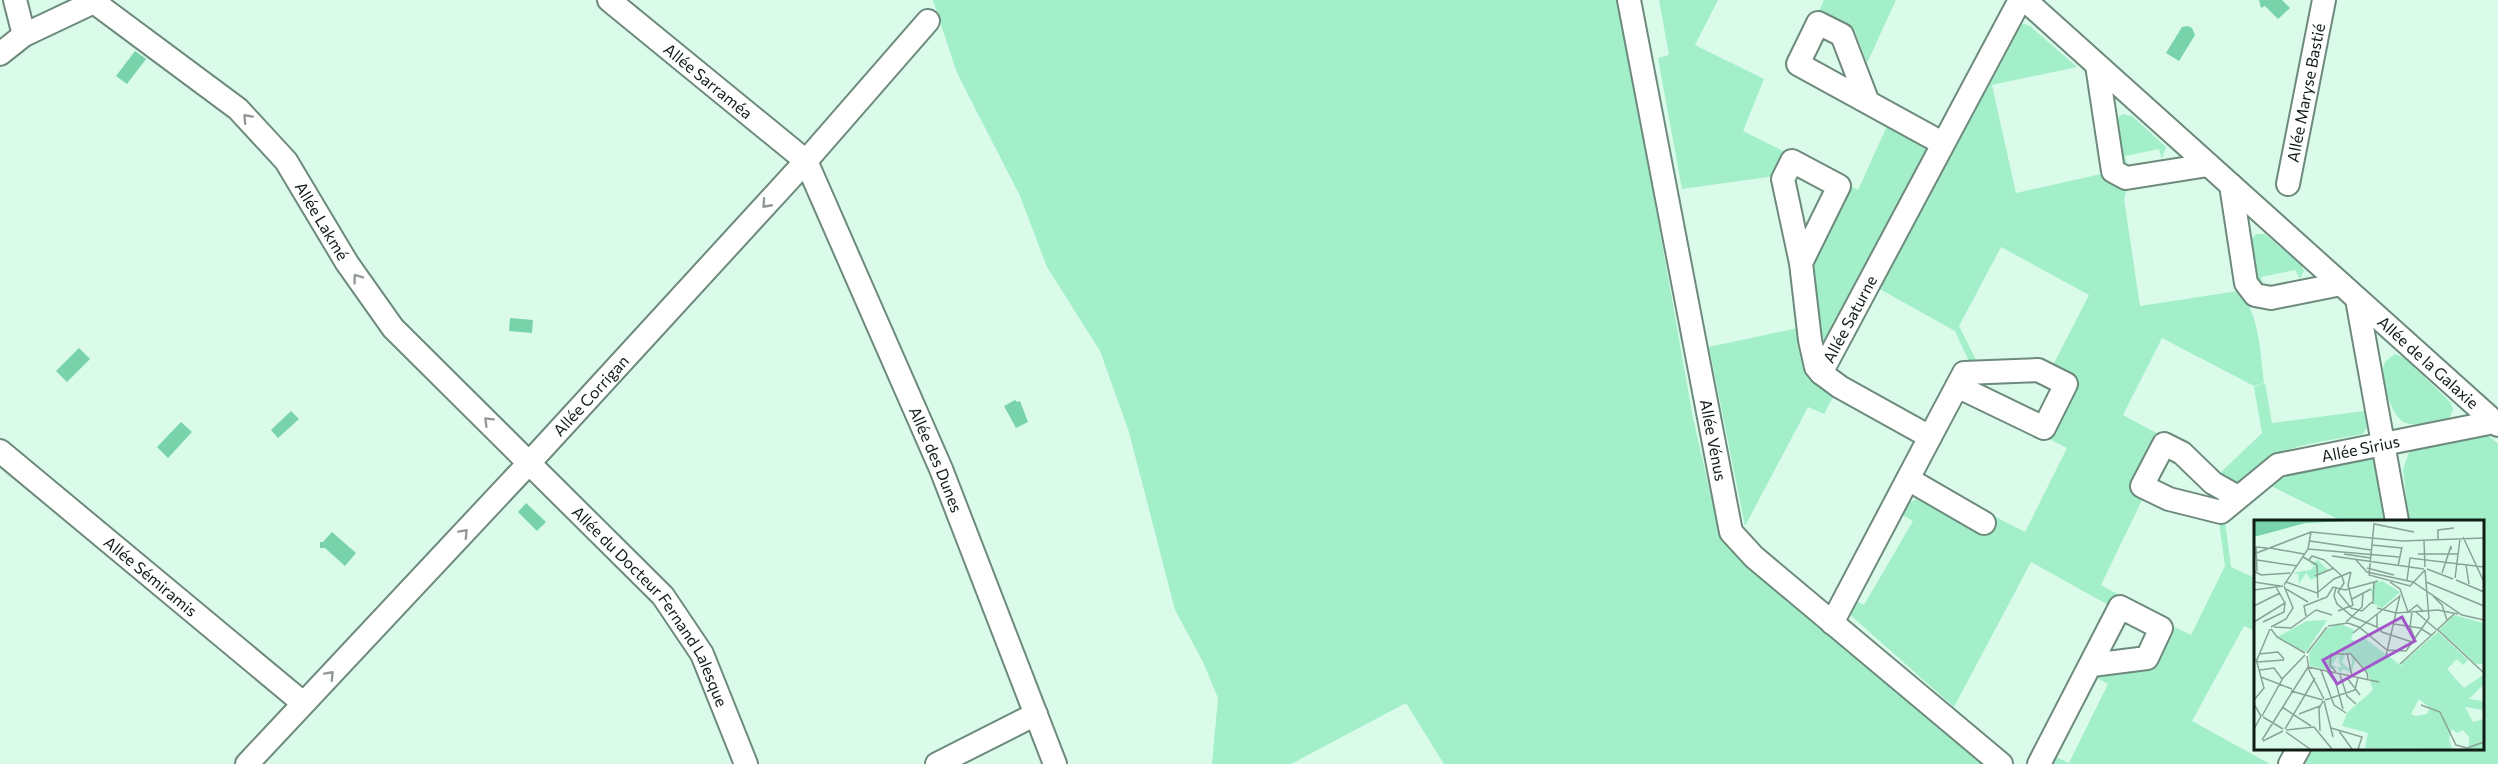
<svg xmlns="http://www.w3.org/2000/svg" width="2498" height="764" font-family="Commissioner,sans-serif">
	<rect width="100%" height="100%" fill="#dafbea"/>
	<g fill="#a2efca">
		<path d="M933,0H1619L1693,418L1721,540L1757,575L1983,764H1444L1406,703L1291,764H1212L1218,698L1203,662L1175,610L1129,432L1100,351L1047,267L1020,196L957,73Z"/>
		<path d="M1659,0H1718L1695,45L1764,79L1743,131L1789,154L1775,176L1682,189L1658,58L1669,55Z"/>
		<path d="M1824,0H1896L1867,63L1855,31L1819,11Z"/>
		<path d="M2021,23L2030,26L2077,67L1992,85L2016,193L2101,174L2108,180L2127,189L2124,199L2140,306L2238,291C2260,313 2260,352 2264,383L2254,386L2162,338L2123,415L2160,435L2144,496L2101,585L2119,595L2112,607L2031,562L1954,707L1848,613L1854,600L1864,605L1913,521L1901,514L1908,503L1917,499L1980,533L1990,514L2025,532L2067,448L2047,438L2074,384L2050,371L2089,295L2001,247L1959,326L1980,368L1973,370L1955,331L1876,287Z"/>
		<path d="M2123,114L2132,116L2166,147L2162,159L2159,149L2125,156L2127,165L2121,162C2119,149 2108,120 2123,114Z"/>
		<path d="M1888,124L1930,148L1824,342L1820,340L1812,265L1850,189L1848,185L1858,190Z"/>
		<path d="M2256,234H2265L2301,265L2304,271L2300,279L2295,270L2261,277L2264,286L2257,282L2251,240Z"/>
		<path d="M1798,328C1803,360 1803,378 1834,395L1824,414L1808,407L1745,526L1709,347Z"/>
		<path d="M2395,354L2406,359L2451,403L2453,410L2449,418C2438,422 2418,427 2406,423C2392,419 2382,383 2383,369C2384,361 2389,358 2395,354Z"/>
		<path d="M2265,383L2272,423L2364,411L2367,427L2363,434C2335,440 2291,444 2268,459C2254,467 2246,480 2230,485L2218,475L2262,433L2254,387Z"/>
		<path d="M2489,436L2498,444V764H2305L2314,748H2482V521H2409L2403,469L2410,450Z"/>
		<path d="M2363,455L2374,460L2384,521H2342L2269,485L2287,472Z"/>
		<path d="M2225,521L2231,567L2255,578V631L2244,626L2192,721L2270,764H2051L2054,756L2069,763L2108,684L2097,678L2101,669L2151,666L2168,624L2191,635L2225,566L2219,522Z"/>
	</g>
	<g fill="#78d3aa">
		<path d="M2259,0H2282L2290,8L2278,19L2265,6L2261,8Z"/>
		<path d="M2188,26L2192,28L2195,35L2179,61L2166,53L2182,27Z"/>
		<path d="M135,51L146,59L127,84L116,76Z"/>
		<path d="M510,318L533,320L532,333L509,331Z"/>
		<path d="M79,348L90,359L67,382L56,371Z"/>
		<path d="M1015,400L1017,402L1020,401L1028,422L1016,428L1004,406Z"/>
		<path d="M291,411L299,419L278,438L271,430Z"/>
		<path d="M181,422L192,432L168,458L157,447Z"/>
		<path d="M526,503L546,522L537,531L518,512Z"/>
		<path d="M332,532L356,553L345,566L325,548H320V542H323Z"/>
	</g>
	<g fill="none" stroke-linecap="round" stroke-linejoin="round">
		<defs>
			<g id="street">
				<path d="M15,0L24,35"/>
				<path id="s1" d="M609,0L806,161L941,469L1055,764"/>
				<path id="s2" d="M1629,0L1731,532L1754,557L2001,764"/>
				<path id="s3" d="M2025,0L2498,425"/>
				<path id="s4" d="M94,2L238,109L286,161L347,263L393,328L663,596L702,654L746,764"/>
				<path d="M0,54L24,35L98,0"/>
				<path d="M2097,65L2113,171L2126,178L2208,165"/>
				<path d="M1867,100L1842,35L1818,23L1798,64L1942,143"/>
				<path id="s5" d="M2288,184L2324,0"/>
				<path d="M2231,185L2246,283L2255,295L2271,298L2341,284"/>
				<path d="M1801,263L1839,186L1792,161L1783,179L1801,263L1810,340L1816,367L1821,373"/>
				<path d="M2357,299L2397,521"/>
				<path d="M1930,437L1964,373L2038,370L2066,384L2044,428L1957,386"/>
				<path id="s6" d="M0,451L303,703"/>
				<path d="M1908,479L1984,523"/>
				<path id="s7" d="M2238,497L2213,483L2182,453L2164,444L2142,486L2169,499L2221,512L2278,465L2494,422"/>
				<path id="s8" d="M1832,623L1930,437L1840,387L1821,373L2020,0"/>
				<path id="s9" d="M247,764L530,462L806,161L928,21"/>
				<path d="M937,764L1036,714"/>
				<path d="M2039,764L2120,607L2161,628L2147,658L2092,665"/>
				<path d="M2290,764L2299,748"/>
			</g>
		</defs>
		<use href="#street" stroke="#6d8a7c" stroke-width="26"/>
		<use href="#street" stroke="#fff" stroke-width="22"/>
	</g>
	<defs><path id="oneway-chevron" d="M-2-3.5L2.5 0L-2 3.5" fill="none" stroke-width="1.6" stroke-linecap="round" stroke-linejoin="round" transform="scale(1.5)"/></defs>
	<g stroke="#939996">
		<use href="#oneway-chevron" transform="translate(247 118) rotate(-133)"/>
		<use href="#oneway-chevron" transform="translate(766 204) rotate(132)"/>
		<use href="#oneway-chevron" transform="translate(357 278) rotate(-126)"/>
		<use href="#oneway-chevron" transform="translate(488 421) rotate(-135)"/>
		<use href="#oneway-chevron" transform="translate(464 533) rotate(-47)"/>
		<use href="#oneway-chevron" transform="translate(330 675) rotate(-47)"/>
	</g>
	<g text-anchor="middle" stroke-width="6" stroke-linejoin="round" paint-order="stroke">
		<g font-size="16" fill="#101c16" stroke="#dafbea">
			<text dy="6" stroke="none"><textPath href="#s1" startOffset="128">Allée Sarraméa</textPath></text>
			<text dy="6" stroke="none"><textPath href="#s5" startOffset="93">Allée Maryse Bastié</textPath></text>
			<text dy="6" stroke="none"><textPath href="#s4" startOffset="320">Allée Lakmé</textPath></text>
			<text dy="6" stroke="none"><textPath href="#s8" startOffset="398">Allée Saturne</textPath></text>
			<text dy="6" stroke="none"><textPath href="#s3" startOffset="542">Allée de la Galaxie</textPath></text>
			<text dy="6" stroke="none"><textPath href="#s9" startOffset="504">Allée Corrigan</textPath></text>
			<text dy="6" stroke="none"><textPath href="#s2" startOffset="448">Allée Vénus</textPath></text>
			<text dy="6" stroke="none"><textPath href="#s7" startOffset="381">Allée Sirius</textPath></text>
			<text dy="6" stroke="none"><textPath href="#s1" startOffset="580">Allée des Dunes</textPath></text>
			<text dy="6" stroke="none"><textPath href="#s6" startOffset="196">Allée Sémiramis</textPath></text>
			<text dy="6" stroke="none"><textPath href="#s4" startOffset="830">Allée du Docteur Fernand Lalesque</textPath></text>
		</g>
	</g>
	<g transform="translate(2254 520)">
		<rect width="230" height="230" fill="#dafbea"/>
		<path d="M64,40L74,50L57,60L52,53L45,64L44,54L38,53L56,50L61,46L56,44ZM128,61L146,72L128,88L120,84L117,71L120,63ZM200,95L229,103V144H222L185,110ZM73,100L52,132L23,117L53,101ZM85,103L100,110L97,119L105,123L109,117L149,147L147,144L184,112L214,140L209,145L203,139L193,149L210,168L229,155V165L215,179L229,181V190L211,187L219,202L229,199V229H210L215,228V217L209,210L203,213L198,209L195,219L198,229L111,228L114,213L88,206L93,193L119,170L114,153L98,134L84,131L79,132L84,136L78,145L87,148L84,138L88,132L92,133L88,142L94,148L98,144L97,135L102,140L97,153L89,149L86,153L83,147L75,150L56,146L55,133L73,109ZM165,179L176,188L173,194L162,196L157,194Z" fill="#a2efca" fill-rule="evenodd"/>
		<path d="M0,0H116L51,3L0,17Z" fill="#78d3aa"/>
		<path fill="none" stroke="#89a295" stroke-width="1.5" d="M160,12L120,4L115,55L156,66L171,50M209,17L230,62M184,19V10L200,8M56,21L117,30M170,21L171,47M118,25L148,28M16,28L50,34M54,29L145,37M0,34L57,12L148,21L230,18M90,34L117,38M164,34H204M78,36L170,49M49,37L63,45L64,78M3,40L43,46M55,40L58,36L70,40L88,56M102,40L113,52L159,62L208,95L230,100M212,45L215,64M144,46L148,27M113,48L140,55M173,49L199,59M0,51L7,55L36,53M3,51L2,27L13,28M188,53L197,26V30M61,56L80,48M88,56L90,63L84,72L97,88L108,91L118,82M201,58L206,19M153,60L156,38L230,47M202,60L230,72M0,62L26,66M32,62L63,73L80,59L97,52M136,62L146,69L154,92L163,85L169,91M172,62L230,86M30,65L54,29L57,12M82,67L80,76L83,84L99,97L123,107M32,69L54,82M0,70L29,66M179,76L188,85L193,100M73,77L79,67L91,70L124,61M98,79L117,69M119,84L120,62M0,86L26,73M123,88L142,93L184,90L204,94M84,91L99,85L94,65L97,52M158,92L156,107L161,119M162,92L183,110M123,94V107L128,112L158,122M52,96L50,86L73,77M0,102L31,83L22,67M9,102L30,92L31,82M92,102L108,87L109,73M140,104L166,108L177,115M74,106L94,103L105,107L133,130L152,131L175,98L171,50M17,107L32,99L39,88L30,66M20,107L37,108L62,90L78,95M17,109L23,117L51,133M183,110L200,94M184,110L230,153M99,113L146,76M53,133L73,107M93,133L98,156M5,134L24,132L30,139M53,136L55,150L70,179M132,136L146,75M2,142L16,109M3,142L30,140M146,144L182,111M54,147L125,162M6,150L20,148L28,159M67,150L80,185L92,193M73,151L82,163L89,189M82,152L76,145L77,134H97L113,153L114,160M86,155L93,176L102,184M7,157L38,169M94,159L106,175M37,171L69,180M0,180L10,168L2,139M71,180L101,170L104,157M70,181L79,217M0,184L7,196L0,209M167,185L186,192L202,225L213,228L230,222M28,187L57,206M45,194L66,186M8,196L29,158L51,135M9,197L29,209M77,208L108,217L104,229M31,209L61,158M32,210L60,207L78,229M66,211L65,189L69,181M85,211L98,229M32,212L56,229M8,220L54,147M9,221L29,211"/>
		<path fill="#a356c9" fill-opacity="0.15" stroke="#a356c9" stroke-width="3" d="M148,97L161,121L83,164L69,140Z"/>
		<rect width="230" height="230" fill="none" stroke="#101c16" stroke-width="3"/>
	</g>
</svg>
